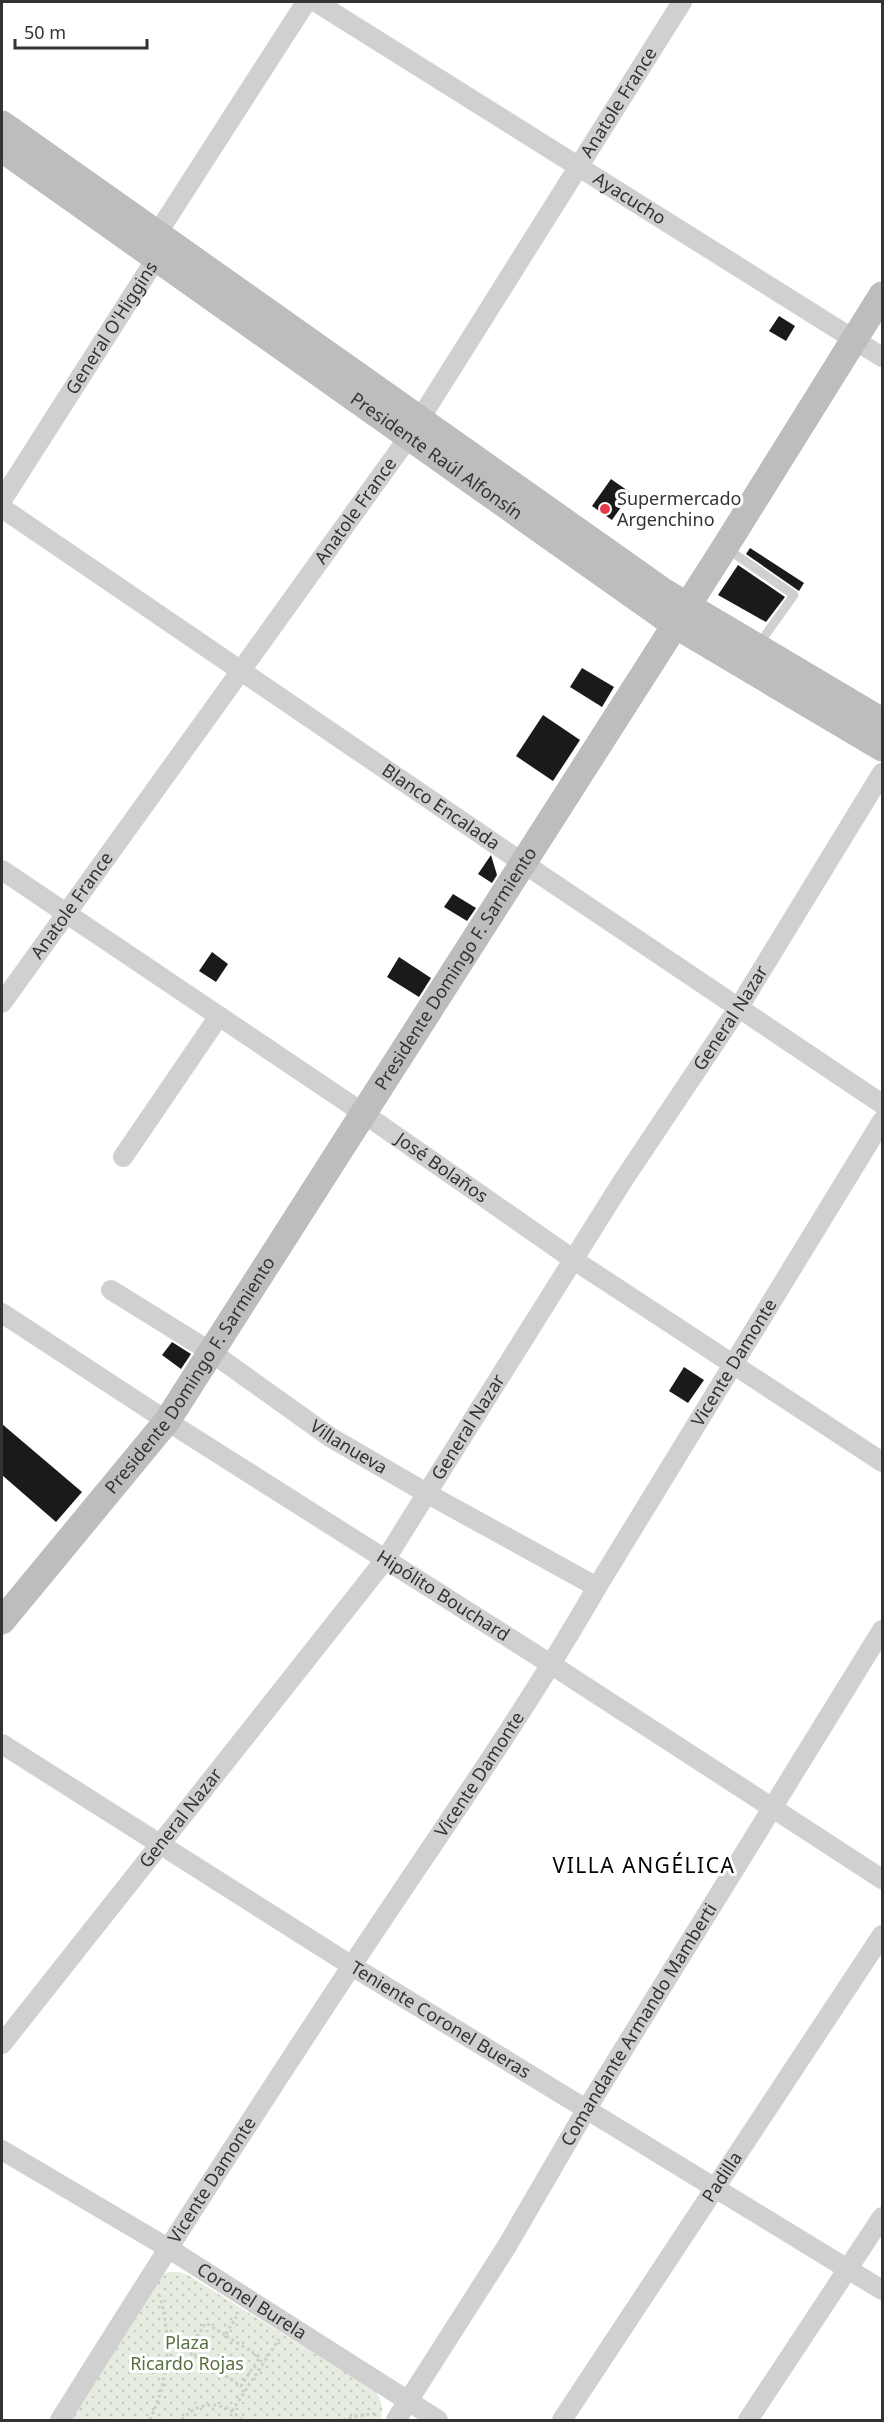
<svg xmlns="http://www.w3.org/2000/svg" width="884" height="2422" font-family="'Noto Sans',sans-serif">
	<defs>
		<pattern id="park-dots" width="8" height="8" patternUnits="userSpaceOnUse" patternTransform="scale(1.5)"><rect width="8" height="8" fill="#e6ecdf"/><path d="M2 2h.1M6 6h.1" fill="none" stroke="#c6cbc0" stroke-width="1.8" stroke-linecap="round"/></pattern>
	</defs>
	<rect width="100%" height="100%" fill="#fff"/>
	<path fill="url(#park-dots)" d="M168,2272H179L188,2275L375,2391C382,2400 384,2409 380,2420H65L159,2276Z"/>
	<g fill="#1a1a1a">
		<path d="M779,316L795,326L786,341L769,331Z"/>
		<path d="M611,479L631,493L612,520L592,506Z"/>
		<path d="M750,548L804,583L799,591L746,554Z"/>
		<path d="M738,565L785,597L766,622L718,595Z"/>
		<path d="M582,668L614,687L602,707L570,687Z"/>
		<path d="M543,715L580,740L553,781L516,756Z"/>
		<path d="M491,855L497,875L492,883L478,874Z"/>
		<path d="M453,894L476,908L467,921L444,907Z"/>
		<path d="M212,952L228,964L216,982L199,971Z"/>
		<path d="M399,957L431,978L419,997L387,977Z"/>
		<path d="M172,1342L191,1354L181,1369L162,1355Z"/>
		<path d="M684,1367L704,1380L688,1403L669,1391Z"/>
		<path d="M2,1424L82,1492L56,1522L2,1475Z"/>
	</g>
	<g fill="none" stroke-linecap="round" stroke-linejoin="round">
		<g stroke="#cdcdcd" stroke-width="3" stroke-dasharray="3 3" stroke-linecap="butt">
			<path d="M225,2335L206,2323L187,2351L241,2386L260,2357L225,2335L239,2313"/>
			<path d="M232,2411L279,2339"/>
			<path d="M150,2420C169,2378 172,2341 160,2296"/>
			<path d="M182,2420C198,2400 225,2400 241,2420"/>
			<path d="M343,2420L357,2416L378,2413"/>
		</g>
		<path stroke="#d0d0d0" stroke-width="9" d="M726,548L794,595L759,644"/>
		<g stroke="#d0d0d0" stroke-width="20">
			<path id="s1" d="M316,2L882,357"/>
			<path id="s2" d="M2,500L157,257V234L306,2"/>
			<path id="s3" d="M2,508L523,863L882,1104"/>
			<path id="s4" d="M2,870L363,1113L574,1260L882,1462"/>
			<path id="s5" d="M2,1003L408,438L682,2"/>
			<path d="M123,1157L219,1016"/>
			<path id="s6" d="M111,1290L211,1352L330,1437L428,1494L597,1587"/>
			<path id="s7" d="M2,1313L167,1421L552,1665L882,1879"/>
			<path id="s8" d="M2,1744L352,1966L882,2290"/>
			<path id="s9" d="M2,2044L385,1560L622,1182L739,1007L882,773"/>
			<path id="s10" d="M2,2150L168,2248L438,2420"/>
			<path id="s11" d="M60,2420C155,2268 252,2117 351,1967C434,1841 522,1718 597,1587L882,1121"/>
			<path id="s12" d="M396,2420L507,2246L586,2110L882,1630"/>
			<path id="s13" d="M562,2420L882,1935"/>
			<path d="M748,2420L882,2217"/>
		</g>
		<g stroke="#bdbdbd" stroke-width="27">
			<path d="M2,124L663,591L882,721"/>
			<path id="s14" d="M2,149L675,625L882,748"/>
			<path id="s15" d="M2,1621L167,1421L725,547L882,295"/>
		</g>
	</g>
	<circle fill="#e63946" stroke="#fff" stroke-width="2" cx="605" cy="509" r="6"/>
	<g text-anchor="middle" stroke-width="6" stroke-linejoin="round" paint-order="stroke">
		<g font-size="18" fill="#333" stroke="#fff">
			<text dy="6" stroke="none"><textPath href="#s5" startOffset="1092">Anatole France</textPath></text>
			<text dy="6" stroke="none"><textPath href="#s1" startOffset="370">Ayacucho</textPath></text>
			<text dy="6" stroke="none"><textPath href="#s2" startOffset="204">General O'Higgins</textPath></text>
			<text dy="6" stroke="none"><textPath href="#s14" startOffset="532">Presidente Raúl Alfonsín</textPath></text>
			<text dy="6" stroke="none"><textPath href="#s5" startOffset="606">Anatole France</textPath></text>
			<text dy="6" stroke="none"><textPath href="#s3" startOffset="531">Blanco Encalada</textPath></text>
			<text dy="6" stroke="none"><textPath href="#s5" startOffset="120">Anatole France</textPath></text>
			<text dy="6" stroke="none"><textPath href="#s15" startOffset="796">Presidente Domingo F. Sarmiento</textPath></text>
			<text dy="6" stroke="none"><textPath href="#s9" startOffset="1260">General Nazar</textPath></text>
			<text dy="6" stroke="none"><textPath href="#s4" startOffset="531">José Bolaños</textPath></text>
			<text dy="6" stroke="none"><textPath href="#s11" startOffset="1254">Vicente Damonte</textPath></text>
			<text dy="6" stroke="none"><textPath href="#s15" startOffset="310">Presidente Domingo F. Sarmiento</textPath></text>
			<text dy="6" stroke="none"><textPath href="#s9" startOffset="774">General Nazar</textPath></text>
			<text dy="6" stroke="none"><textPath href="#s6" startOffset="285">Villanueva</textPath></text>
			<text dy="6" stroke="none"><textPath href="#s7" startOffset="524">Hipólito Bouchard</textPath></text>
			<text dy="6" stroke="none"><textPath href="#s11" startOffset="770">Vicente Damonte</textPath></text>
			<text dy="6" stroke="none"><textPath href="#s9" startOffset="288">General Nazar</textPath></text>
			<text dy="6" stroke="none"><textPath href="#s8" startOffset="518">Teniente Coronel Bueras</textPath></text>
			<text dy="6" stroke="none"><textPath href="#s12" startOffset="464">Comandante Armando Mamberti</textPath></text>
			<text dy="6" stroke="none"><textPath href="#s13" startOffset="291">Padilla</textPath></text>
			<text dy="6" stroke="none"><textPath href="#s11" startOffset="284">Vicente Damonte</textPath></text>
			<text dy="6" stroke="none"><textPath href="#s10" startOffset="292">Coronel Burela</textPath></text>
		</g>
		<g font-size="18" fill="#333" stroke="#fff" text-anchor="start">
			<text x="617" y="505">Supermercado<tspan x="617" dy="21">Argenchino</tspan></text>
		</g>
		<g font-size="18" fill="#56703f" stroke="#fff">
			<text x="187" y="2349">Plaza<tspan x="187" dy="21">Ricardo Rojas</tspan></text>
		</g>
		<g font-size="21" letter-spacing="1.5" fill="#000" stroke="#fff">
			<text x="644" y="1873">VILLA ANGÉLICA</text>
		</g>
	</g>
	<rect width="884" height="2422" fill="none" stroke="#333333" stroke-width="6"/>
	<path d="M15 39v9h132v-9" fill="none" stroke="#333333" stroke-width="3"/>
	<text x="24" y="39" font-size="18" fill="#333333" stroke="#ffffff" stroke-width="4.5" paint-order="stroke">50 m</text>
</svg>
